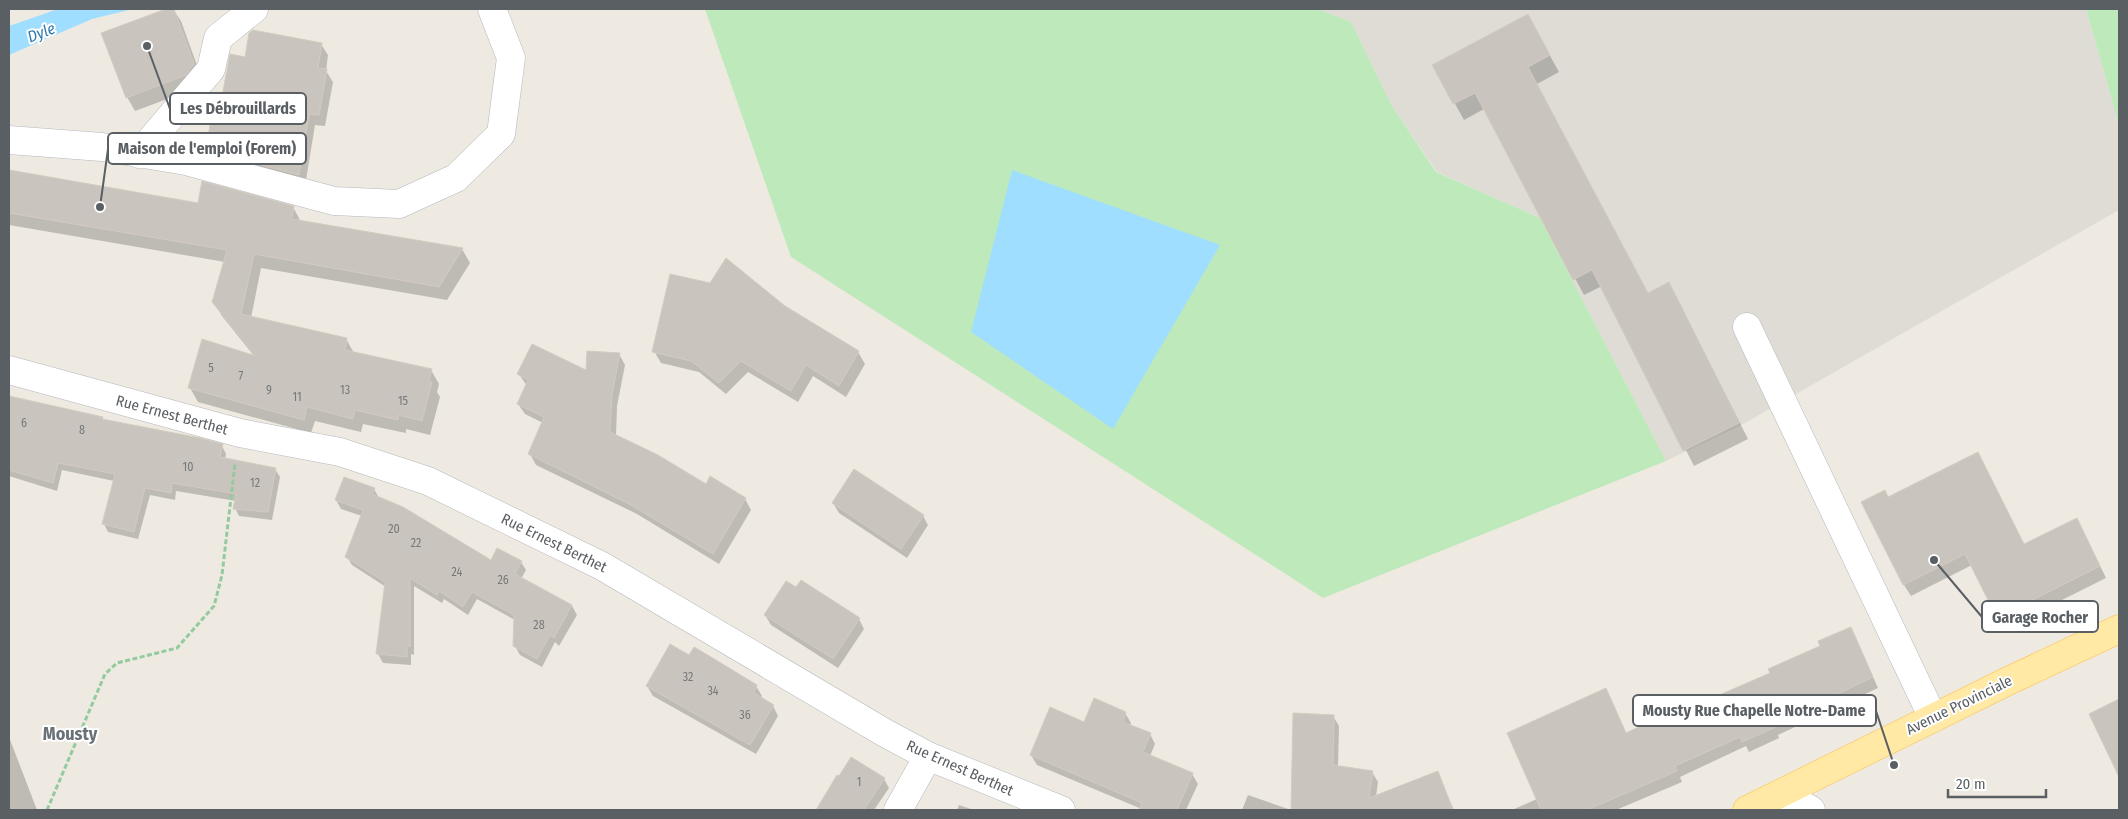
<svg xmlns="http://www.w3.org/2000/svg" width="2128" height="819" font-family="'Fira Sans Condensed',sans-serif">
	<rect width="100%" height="100%" fill="#eeeae1"/>
	<path fill="#dfdcd6" d="M1317,9H2086L2119,125V210L1745,423L1666,461L1540,218L1437,172L1392,106L1351,22Z"/>
	<g fill="#bee9ba">
		<path d="M705,9H1317L1351,22L1392,106L1436,172L1540,218L1666,461L1323,598L791,257Z"/>
		<path d="M2086,9H2119V125Z"/>
	</g>
	<g fill="#a0deff">
		<path d="M58,9H133L92,19L9,55V26Z"/>
		<path d="M1012,170L1220,245L1113,429L971,332Z"/>
	</g>
	<g fill="#0003">
		<path d="M169,9H173L181,21L202,79L194,89L135,111L127,97L102,34Z"/>
		<path d="M1537,32L1559,72L1537,84L1648,294L1678,300L1748,439L1694,466L1602,286L1584,295L1484,109L1464,120L1434,66Z"/>
		<path d="M321,44L328,55L326,71L333,82L325,126L315,125L305,186L215,162L208,150L213,115L218,124L246,58Z"/>
		<path d="M9,170L199,204L293,207L301,222L462,249L470,263L447,300L261,268L251,318L346,339L354,353L431,370L439,384L437,392L440,397L430,435L406,429V433L363,424L361,432L315,421L311,433L198,402L190,388L255,357L222,316L214,302L225,262L9,225Z"/>
		<path d="M654,351L858,352L865,364L846,397L813,376L798,402L748,372L726,394L699,372L661,363Z"/>
		<path d="M619,354L625,365L617,406L616,436L706,485L745,499L751,510L719,564L637,514L536,465L530,454L543,423L525,414L518,404L527,386L519,374L587,372Z"/>
		<path d="M9,397L102,418L103,421L222,446L226,454L225,459L275,469L280,477L272,520L239,516L235,508L236,501L176,491L175,500L150,495L138,539L108,532L104,524L114,481L62,470L57,491L9,476Z"/>
		<path d="M374,489L379,498L491,562H521L526,570L521,579L572,606L577,615L559,646L555,642L542,667L520,655L515,646V620L477,599L468,615L444,599L442,603L414,586V655L411,654V665L383,663L378,654L386,587L352,565L347,557L362,516L341,509L336,500Z"/>
		<path d="M1888,498L2024,546L2083,531L2106,578L2004,629L1972,565L1911,596L1904,585Z"/>
		<path d="M833,503L923,516L928,525L907,558L839,513Z"/>
		<path d="M797,589L859,619L864,629L838,668L771,625L765,615Z"/>
		<path d="M1856,639L1878,688L1778,735L1779,738L1749,752L1746,746L1680,777L1682,782L1616,810H1512L1537,799L1626,734Z"/>
		<path d="M690,657L756,686L762,696L761,699L773,706L778,716L756,754L653,696L647,686Z"/>
		<path d="M2119,700V774L2090,714Z"/>
		<path d="M1125,713L1131,723L1130,726L1150,734L1155,744L1150,756L1192,774L1198,784L1186,810H1144L1037,765L1031,755L1084,724Z"/>
		<path d="M1295,715L1333,716L1339,726L1338,767L1372,772L1378,782L1376,796L1437,772L1454,810H1293Z"/>
		<path d="M9,737L37,810H9Z"/>
		<path d="M837,777L884,779L889,788L874,810H818Z"/>
		<path d="M1248,795L1291,810H1242Z"/>
		<path d="M959,805L974,810H957Z"/>
	</g>
	<g fill="#c9c5be" stroke="#d4cbbf">
		<path d="M166,9H174L194,64L186,75L126,98L101,33Z"/>
		<path d="M1528,14L1550,55L1528,67L1648,293L1669,282L1739,423L1683,451L1592,270L1573,280L1475,93L1453,104L1432,65Z"/>
		<path d="M253,30L322,43L318,68L327,69L319,115L309,114L299,175L206,150L212,112L217,123L230,54L245,57L249,33Z"/>
		<path d="M9,170L198,203L202,181L294,206L292,219L463,248L439,287L254,254L241,314L347,338L345,350L432,369L429,381L432,382L422,421L398,415V420L355,410L353,419L307,407L304,420L188,388L202,339L256,356L212,302L227,250L9,213Z"/>
		<path d="M726,258L785,306L859,351L839,386L806,365L791,391L741,361L719,383L691,361L652,352L670,274L710,283Z"/>
		<path d="M532,344L586,370L587,351L620,353L612,395L610,432L658,455L706,484L710,476L746,498L713,554L629,504L528,454L544,417L517,404L528,380L517,374Z"/>
		<path d="M9,396L103,417L102,419L200,438L223,444L220,457L276,468L268,512L233,509L236,494L172,483L171,493L145,488L134,532L102,524L115,474L58,463L53,483L9,470Z"/>
		<path d="M1978,452L2024,544L2077,518L2100,566L1997,618L1965,554L1903,585L1861,502L1885,490L1888,497Z"/>
		<path d="M854,469L924,515L901,549L832,503Z"/>
		<path d="M344,477L375,488L372,494L403,507L491,560L497,548L522,561L515,574L572,605L554,638L550,635L537,659L513,646L514,615L472,592L463,607L439,591L437,595L410,578V647L407,646V657L376,654L385,582L345,557L363,510L335,500Z"/>
		<path d="M801,580L860,618L833,659L764,615L786,581L796,587Z"/>
		<path d="M1851,627L1873,677L1773,725L1774,728L1742,742L1740,737L1675,766L1677,771L1587,810H1541L1507,733L1606,688L1626,733L1699,699L1701,703L1770,673L1768,669L1820,646L1818,641Z"/>
		<path d="M670,644L689,655L694,647L711,657L757,685L754,693L774,705L750,745L646,686Z"/>
		<path d="M1094,698L1126,712L1123,722L1151,733L1143,752L1193,773L1177,810H1139L1142,803L1030,755L1050,707L1084,722Z"/>
		<path d="M2119,699V777L2089,714Z"/>
		<path d="M1293,713L1334,715L1333,765L1373,771L1369,798L1438,771L1453,810H1291Z"/>
		<path d="M851,757L885,778L864,810H816L837,775L839,776Z"/>
	</g>
	<g fill="none" stroke-linecap="round" stroke-linejoin="round">
		<defs>
			<g id="minor">
				<path d="M9,140L102,147L186,161L334,201L399,204L456,178L501,134L511,58L492,9"/>
				<path d="M139,154L211,69L218,38L254,9"/>
				<path d="M1747,327L1933,718"/>
				<path d="M9,370L240,433L340,452L428,481L602,566L885,733L930,757L1061,810"/>
				<path d="M1782,793L1811,810"/>
				<path d="M898,810L922,767L930,757"/>
			</g>
			<path id="major" d="M1747,810L2006,682L2119,629"/>
		</defs>
		<use href="#minor" stroke="#b4b8bd" stroke-width="29"/>
		<use href="#major" stroke="#ffbd49" stroke-width="29"/>
		<path stroke="#93ca9e" stroke-width="3" stroke-dasharray="5 2.5" stroke-linecap="butt" d="M47,810L105,674L117,663L177,648L214,606L222,575L235,463"/>
		<use href="#minor" stroke="#fff" stroke-width="28"/>
		<use href="#major" stroke="#ffe9a5" stroke-width="28"/>
	</g>
	<g text-anchor="middle" stroke-width="4" stroke-linejoin="round" paint-order="stroke">
		<g font-size="12" fill="#76787a">
			<text x="211" y="372">5</text>
			<text x="241" y="380">7</text>
			<text x="269" y="394">9</text>
			<text x="345" y="394">13</text>
			<text x="297" y="401">11</text>
			<text x="403" y="405">15</text>
			<text x="24" y="427">6</text>
			<text x="82" y="434">8</text>
			<text x="188" y="471">10</text>
			<text x="255" y="487">12</text>
			<text x="394" y="533">20</text>
			<text x="416" y="547">22</text>
			<text x="457" y="576">24</text>
			<text x="503" y="584">26</text>
			<text x="539" y="629">28</text>
			<text x="688" y="681">32</text>
			<text x="713" y="695">34</text>
			<text x="745" y="719">36</text>
			<text x="859" y="786">1</text>
		</g>
		<g font-size="15" fill="#5a5f64" stroke="#fff">
			<text transform="translate(172 415) rotate(15)" y="5">Rue Ernest Berthet</text>
			<text transform="translate(554 543) rotate(26)" y="5">Rue Ernest Berthet</text>
			<text transform="translate(1959 705) rotate(-26)" y="5">Avenue Provinciale</text>
			<text transform="translate(960 768) rotate(24)" y="5">Rue Ernest Berthet</text>
		</g>
		<g font-size="16" font-style="italic" fill="#307ab2" stroke="#fff">
			<text transform="translate(41 32) rotate(-21)" y="6">Dyle</text>
		</g>
		<g font-size="18" font-weight="bold" fill="#6a7176" stroke="#fff">
			<text x="70" y="740">Mousty</text>
		</g>
	</g>
	<path fill="none" stroke="#5a5f64" stroke-width="2" d="M147 46L170 109M100 207L108 149M1934 560L1982 617M1894 765L1876 711"/>
	<g fill="#5a5f64" stroke="#fff" stroke-width="2">
		<circle cx="147" cy="46" r="5"/>
		<circle cx="100" cy="207" r="5"/>
		<circle cx="1934" cy="560" r="5"/>
		<circle cx="1894" cy="765" r="5"/>
	</g>
	<g fill="#fff" stroke="#5a5f64" stroke-width="2">
		<rect x="170" y="93" width="136" height="31" rx="5"/>
		<rect x="108" y="133" width="198" height="31" rx="5"/>
		<rect x="1982" y="601" width="116" height="31" rx="5"/>
		<rect x="1633" y="695" width="243" height="31" rx="5"/>
	</g>
	<g font-size="16" text-anchor="middle" font-weight="bold" fill="#5a5f64">
		<text x="238" y="114">Les Débrouillards</text>
		<text x="207" y="154">Maison de l'emploi (Forem)</text>
		<text x="2040" y="623">Garage Rocher</text>
		<text x="1754" y="716">Mousty Rue Chapelle Notre-Dame</text>
	</g>
	<rect width="2128" height="819" fill="none" stroke="#5a5f64" stroke-width="20"/>
	<path d="M1948 789v8h98v-8" fill="none" stroke="#5a5f64" stroke-width="2.5"/>
	<text x="1956" y="789" font-size="15" fill="#5a5f64" stroke="#ffffff" stroke-width="4" paint-order="stroke">20 m</text>
</svg>
